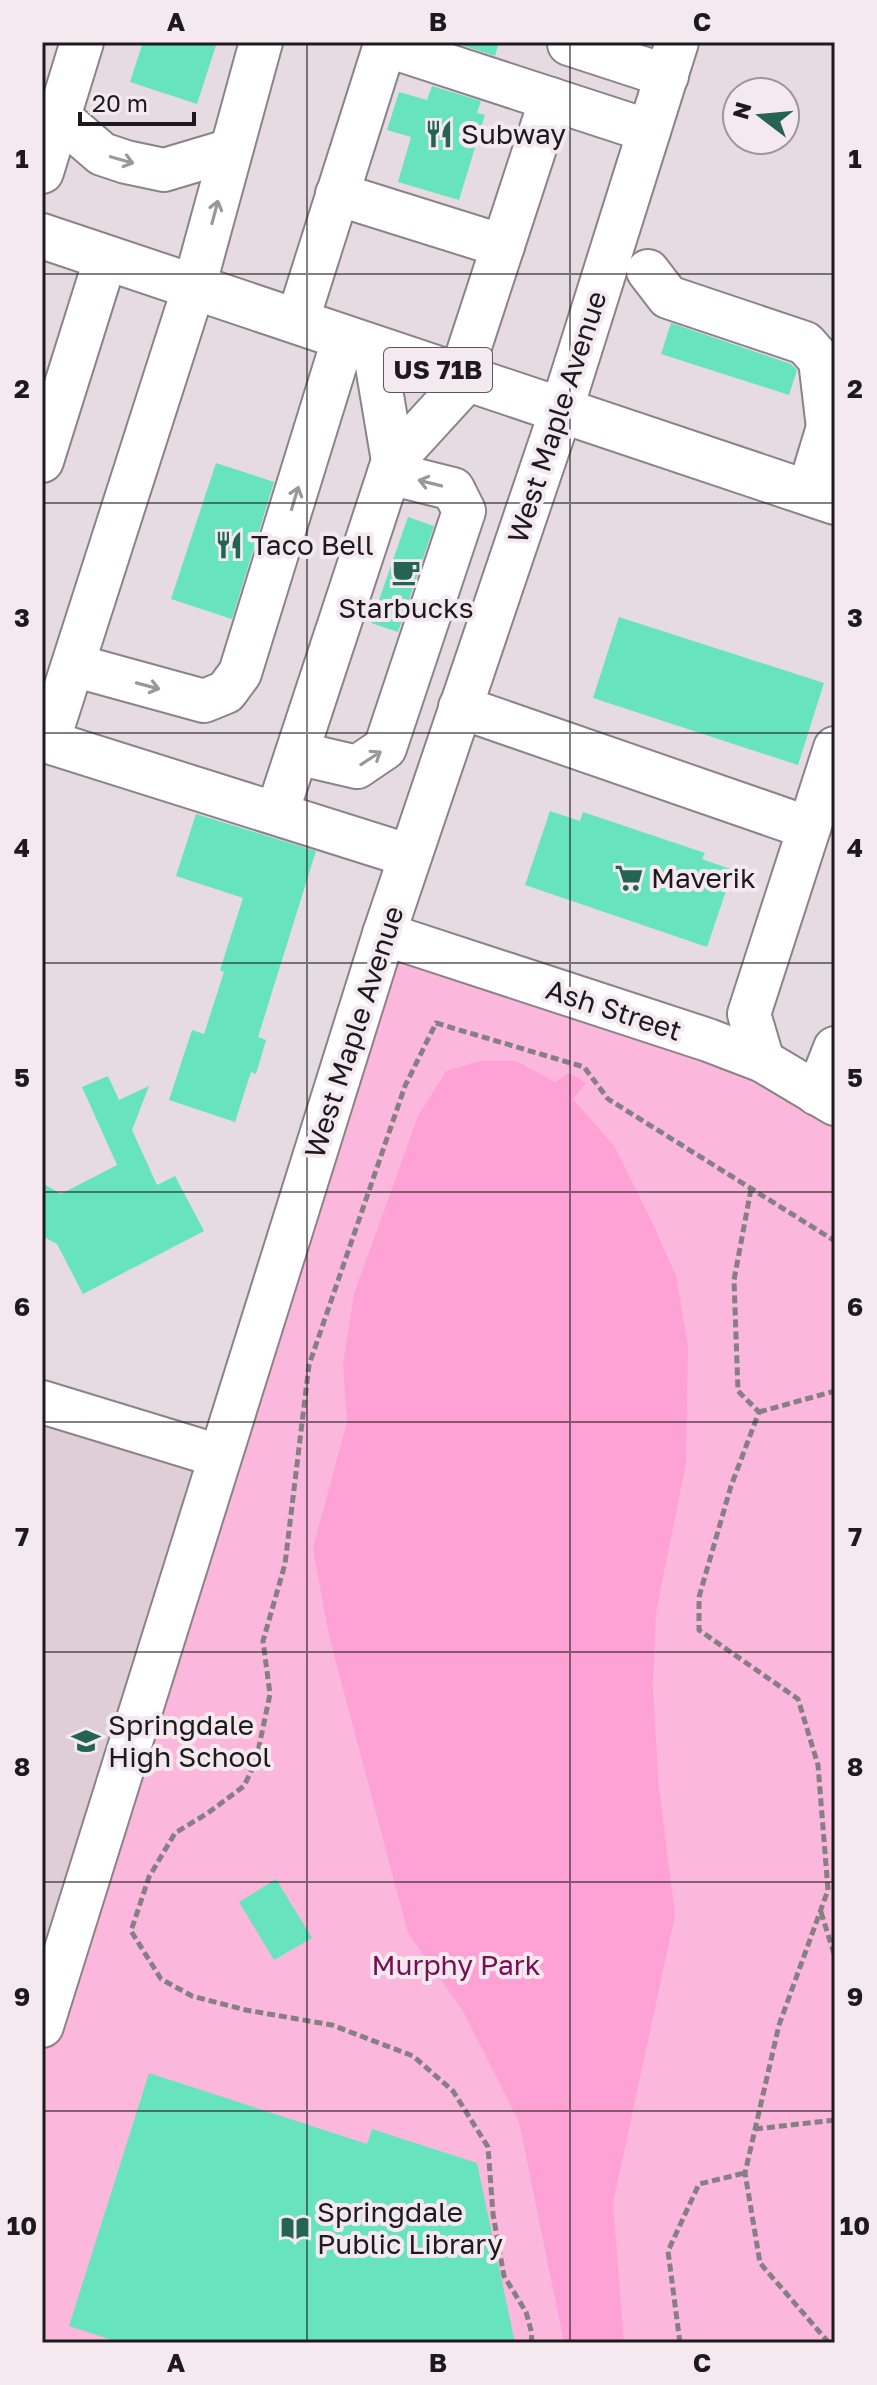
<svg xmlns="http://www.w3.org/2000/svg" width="877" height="2385" font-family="'Golos Text',sans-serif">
	<rect width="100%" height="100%" fill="#e5dbe0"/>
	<path fill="#e0ced7" d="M42,1402L219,1456L42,2026Z"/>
	<path fill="#fcb7dc" d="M384,934L835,1104V2343H42V2026Z"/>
	<path fill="#fea2d5" d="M480,1061H516L555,1082L569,1073L586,1083L573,1099L615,1147L653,1224L676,1276L688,1345L686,1463L656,1612L653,1685L658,1779L675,1915L613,2203L624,2343H564L519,2122L463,2011L408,1933L329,1636L313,1548L347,1422L343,1364L354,1294L418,1116L446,1071Z"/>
	<g fill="#67e4be">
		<path d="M143,42H217L197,104L130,82Z"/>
		<path d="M453,42H499L495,56Z"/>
		<path d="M432,86L481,101L477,113L485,115L459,200L398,182L411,137L387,130L399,92L427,100Z"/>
		<path d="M671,323L791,364L797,370L789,395L661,354Z"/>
		<path d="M216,463L274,482L232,619L171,599Z"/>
		<path d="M408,517L434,526L398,632L371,623Z"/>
		<path d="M619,617L824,683L798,765L593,698Z"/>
		<path d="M550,811L580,821L583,812L705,853L702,859L733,870L707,947L525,885Z"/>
		<path d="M196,814L316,851L258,1037L266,1040L256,1074L251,1072L235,1122L169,1100L192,1030L204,1034L224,972L220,970L243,898L176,876Z"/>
		<path d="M108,1076L119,1100L149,1086L132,1130L157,1185L175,1176L204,1231L83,1294L57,1244L42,1236V1183L61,1194L117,1165L82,1087Z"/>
		<path d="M276,1879L312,1938L274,1960L239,1902Z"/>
		<path d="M149,2073L367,2144L372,2129L477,2163L515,2343H121L69,2326Z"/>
	</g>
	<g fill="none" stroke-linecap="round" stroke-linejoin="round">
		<defs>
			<g id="minor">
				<path d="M570,42L569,44L667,76"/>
				<path d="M59,117L102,154L126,162L164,170L231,150"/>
				<path d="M42,172L82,42"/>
				<path d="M337,194L503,246"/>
				<path d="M648,271L668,297L805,343L820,360L828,428"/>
				<path d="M297,322L385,45L649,131"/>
				<path d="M374,348L393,461"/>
				<path d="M460,377L551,99"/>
				<path d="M42,461L106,257"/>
				<path d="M808,493L835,404"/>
				<path d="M73,665L204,701L226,692L240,673L344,337"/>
				<path d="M460,707L809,828"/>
				<path d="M42,740L410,856"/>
				<path d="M48,742L194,287L261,42"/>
				<path d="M297,753L357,767L385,748L464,511L453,489L389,473"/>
				<path d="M277,813L393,461L468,379"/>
				<path d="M384,934L708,1040L763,1061L835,1104"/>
				<path d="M763,1061L749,1014L835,748"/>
				<path d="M817,1094L835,1048"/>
				<path d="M42,1402L219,1456"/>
				<path d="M42,2026L384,934L561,411L677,42"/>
			</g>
			<path id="major" d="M42,236L835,502"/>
		</defs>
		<use href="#minor" stroke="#8c8388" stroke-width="46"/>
		<use href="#major" stroke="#8c8388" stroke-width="48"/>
		<g stroke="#867f83" stroke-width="5" stroke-dasharray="8 4" stroke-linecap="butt">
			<path d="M751,1189L734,1280L738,1391L759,1412L731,1486L699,1597V1630L798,1699L818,1765L828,1890L779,2025L745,2173L760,2263L829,2343"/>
			<path d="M759,1412L835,1391"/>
			<path d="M821,1912L835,1957"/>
			<path d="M755,2129L835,2120"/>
			<path d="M531,2343L532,2334L526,2312L504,2276L493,2214L488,2147L453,2091L413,2056L332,2025L246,2010L192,1996L161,1979L131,1931L149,1877L175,1833L208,1813L244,1786L256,1761L270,1694L263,1641L285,1564L309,1365L405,1086L436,1023L584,1067L608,1099L835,1241"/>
			<path d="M680,2343L668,2251L699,2184L745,2173"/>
		</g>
		<use href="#minor" stroke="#fff" stroke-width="42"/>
		<use href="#major" stroke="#fff" stroke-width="44"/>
	</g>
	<defs><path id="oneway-shaft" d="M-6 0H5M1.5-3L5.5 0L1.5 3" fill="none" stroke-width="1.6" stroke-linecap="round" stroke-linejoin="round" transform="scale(2)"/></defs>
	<g stroke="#9a9899">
		<use href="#oneway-shaft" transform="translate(122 160) rotate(16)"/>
		<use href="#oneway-shaft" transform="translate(215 212) rotate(-75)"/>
		<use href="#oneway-shaft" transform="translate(430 483) rotate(-166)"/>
		<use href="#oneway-shaft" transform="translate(295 498) rotate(-73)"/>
		<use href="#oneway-shaft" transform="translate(148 686) rotate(15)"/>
		<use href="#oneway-shaft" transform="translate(371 758) rotate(-33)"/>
	</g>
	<path fill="none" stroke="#1e1a1c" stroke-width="2" stroke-opacity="0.55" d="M307,42V2343M570,42V2343M42,274H835M42,503H835M42,733H835M42,963H835M42,1192H835M42,1422H835M42,1652H835M42,1882H835M42,2111H835"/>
	<defs>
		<symbol id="restaurant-bare" viewBox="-9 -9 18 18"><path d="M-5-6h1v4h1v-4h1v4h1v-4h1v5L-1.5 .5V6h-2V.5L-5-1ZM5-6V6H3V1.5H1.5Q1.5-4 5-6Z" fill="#246451" stroke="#f3e9ee" stroke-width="2.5" paint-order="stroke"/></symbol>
		<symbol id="cafe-bare" viewBox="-9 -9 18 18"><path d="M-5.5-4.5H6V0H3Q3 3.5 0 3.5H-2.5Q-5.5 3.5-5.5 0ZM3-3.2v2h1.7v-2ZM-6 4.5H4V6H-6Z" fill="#246451" stroke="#f3e9ee" stroke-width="2.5" paint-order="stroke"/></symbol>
		<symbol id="supermarket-bare" viewBox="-9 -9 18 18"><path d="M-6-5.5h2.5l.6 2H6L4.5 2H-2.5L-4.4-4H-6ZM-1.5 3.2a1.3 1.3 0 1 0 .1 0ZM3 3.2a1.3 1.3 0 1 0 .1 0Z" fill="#246451" stroke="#f3e9ee" stroke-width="2.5" paint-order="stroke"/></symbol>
		<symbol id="school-bare" viewBox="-9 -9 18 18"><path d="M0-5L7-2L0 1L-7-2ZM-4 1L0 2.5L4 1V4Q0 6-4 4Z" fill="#246451" stroke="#f3e9ee" stroke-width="2.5" paint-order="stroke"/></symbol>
		<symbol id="library-bare" viewBox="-9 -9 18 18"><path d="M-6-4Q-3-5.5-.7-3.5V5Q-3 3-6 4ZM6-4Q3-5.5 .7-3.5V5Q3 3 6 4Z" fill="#246451" stroke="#f3e9ee" stroke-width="2.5" paint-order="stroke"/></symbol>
	</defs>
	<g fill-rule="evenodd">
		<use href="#restaurant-bare" x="419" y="114" width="40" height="40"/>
		<use href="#restaurant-bare" x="209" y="525" width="40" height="40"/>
		<use href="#cafe-bare" x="386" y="552" width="40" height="40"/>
		<use href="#supermarket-bare" x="609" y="858" width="40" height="40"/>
		<use href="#school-bare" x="66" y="1721" width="40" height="40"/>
		<use href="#library-bare" x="275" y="2208" width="40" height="40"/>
	</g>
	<g text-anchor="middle" stroke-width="8" stroke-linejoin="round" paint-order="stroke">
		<rect fill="#f3e9ee" stroke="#5e585b" stroke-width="2" x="384" y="348" width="108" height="44" rx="6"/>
		<g font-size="26" font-weight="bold" fill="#1e1a1c">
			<text x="438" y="379">US 71B</text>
		</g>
		<g font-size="28" fill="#1e1a1c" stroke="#f3e9ee" text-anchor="start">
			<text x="461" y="144">Subway</text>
			<text x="251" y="555">Taco Bell</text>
			<text x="406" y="618" text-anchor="middle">Starbucks</text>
			<text x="651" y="888">Maverik</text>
			<text x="108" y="1735">Springdale<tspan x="108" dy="32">High School</tspan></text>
			<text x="317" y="2222">Springdale<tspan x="317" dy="32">Public Library</tspan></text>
		</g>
		<g font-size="28" fill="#1e1a1c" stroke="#f3e9ee">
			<text transform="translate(557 417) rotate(-72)" y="10">West Maple Avenue</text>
			<text transform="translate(614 1010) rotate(18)" y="10">Ash Street</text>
			<text transform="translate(354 1032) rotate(-72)" y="10">West Maple Avenue</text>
		</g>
		<g font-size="28" fill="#790d56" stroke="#f3e9ee">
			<text x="456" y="1975">Murphy Park</text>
		</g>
	</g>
	<rect width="877" height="2385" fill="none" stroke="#f3e9ee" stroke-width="88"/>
	<g transform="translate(761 116) rotate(286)"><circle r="38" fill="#f3e9ee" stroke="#9e969a" stroke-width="2"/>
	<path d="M0-6L14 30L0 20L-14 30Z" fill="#246451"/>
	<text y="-12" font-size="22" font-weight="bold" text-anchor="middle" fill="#1e1a1c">N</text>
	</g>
	<path d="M80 112v12h114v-12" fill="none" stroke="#1e1a1c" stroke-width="4"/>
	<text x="92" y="112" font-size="24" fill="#1e1a1c" stroke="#f3e9ee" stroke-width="6" paint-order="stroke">20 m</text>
	<rect x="44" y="44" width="789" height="2297" fill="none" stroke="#1e1a1c" stroke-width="3"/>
	<g font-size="26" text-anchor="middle" font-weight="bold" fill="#1e1a1c">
		<text x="176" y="31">A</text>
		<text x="438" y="31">B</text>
		<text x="702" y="31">C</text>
		<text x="22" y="168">1</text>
		<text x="855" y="168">1</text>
		<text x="22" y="398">2</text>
		<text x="855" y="398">2</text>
		<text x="22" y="627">3</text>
		<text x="855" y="627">3</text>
		<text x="22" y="857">4</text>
		<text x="855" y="857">4</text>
		<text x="22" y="1087">5</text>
		<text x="855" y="1087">5</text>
		<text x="22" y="1316">6</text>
		<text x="855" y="1316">6</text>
		<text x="22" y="1546">7</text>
		<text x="855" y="1546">7</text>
		<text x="22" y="1776">8</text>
		<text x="855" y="1776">8</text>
		<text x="22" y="2006">9</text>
		<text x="855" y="2006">9</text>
		<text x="22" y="2235">10</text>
		<text x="855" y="2235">10</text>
		<text x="176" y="2372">A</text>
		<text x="438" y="2372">B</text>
		<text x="702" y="2372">C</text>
	</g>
</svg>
